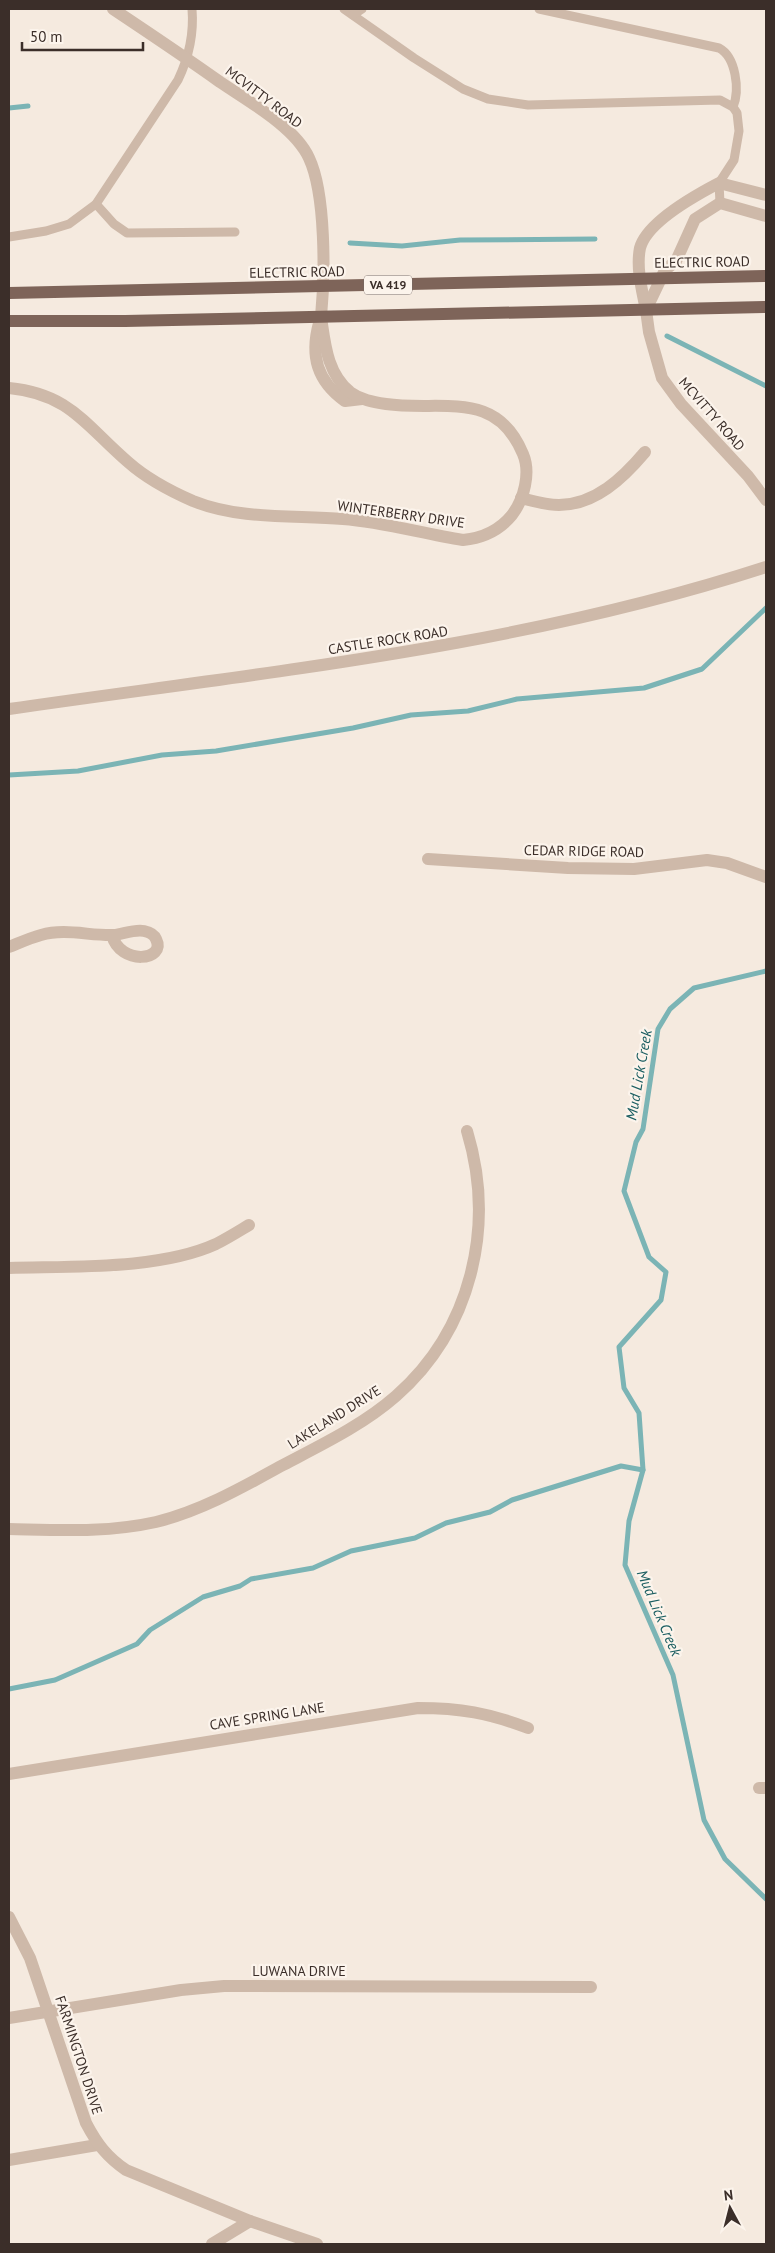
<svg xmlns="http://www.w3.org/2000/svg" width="775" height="2253" font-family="'PT Sans',sans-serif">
	<rect width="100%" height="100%" fill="#f5eadf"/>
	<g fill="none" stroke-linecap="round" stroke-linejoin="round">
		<g stroke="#7bb4b5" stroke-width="5">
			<path d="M9,108L28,106"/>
			<path d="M350,243L402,246L460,240L595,239"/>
			<path d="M667,336L766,386"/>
			<path d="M9,775L78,771L162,755L216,751L353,728L411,715L468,711L517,699L644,688L702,669L766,608"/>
			<path d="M766,971L694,988L670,1009L658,1029L643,1129L636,1142L624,1191L649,1257L666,1272L661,1300L619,1347L624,1388L639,1413L643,1470L629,1521L625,1565L673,1675L704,1820L725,1859L766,1899"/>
			<path d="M9,1689L55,1680L137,1644L150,1630L203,1597L240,1586L251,1579L313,1568L351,1551L415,1538L446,1523L490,1512L512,1500L621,1466L643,1470"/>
		</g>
		<g stroke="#ceb9a9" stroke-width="9">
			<path d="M344,9L414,58L463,89L488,99L528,105L720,100L733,107L737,113L739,131L734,160L719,183L720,203"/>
			<path d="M539,9L719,48C736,57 740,90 733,107"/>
			<path d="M353,15L362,9"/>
			<path d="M96,204L114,224L127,233L235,232"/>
			<path d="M9,237L46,231L69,224L96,204L178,80C188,59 194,33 192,9"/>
		</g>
		<g stroke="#ceb9a9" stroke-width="12">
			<path d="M646,310C642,290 636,268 640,248C647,222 696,195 719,183L766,195"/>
			<path d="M646,310L665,270L676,261L695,219L720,203L766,216"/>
			<path d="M319,323C310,356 317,381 345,401L362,399"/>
			<path d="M9,388C70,394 85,425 128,462C146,478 170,491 193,501C240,520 294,515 343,519C384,522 423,534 463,540C483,538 499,531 512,515C524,499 531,473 523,454C496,388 441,412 386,404C373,402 361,400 350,392C327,373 325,344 321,317"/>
			<path d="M521,498C533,501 546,505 559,505C595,505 623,478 645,452"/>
			<path d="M428,859L568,868L634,869L707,860L727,863L766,877"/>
			<path d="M9,947C19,943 30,938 41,935C65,928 90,936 114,935C123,934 135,929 144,931C149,932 154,934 156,939C167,961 120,966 112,935"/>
			<path d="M9,1268C71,1266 159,1270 216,1244C228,1238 239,1231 249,1225"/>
			<path d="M9,1529C58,1530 107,1533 156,1522C201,1511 243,1487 283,1465C321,1445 363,1425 396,1396C471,1330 496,1227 467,1131"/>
			<path d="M9,1774L418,1708C460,1708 489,1713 528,1728"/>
			<path d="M759,1788H766"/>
			<path d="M9,2018L181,1990L224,1986L591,1987"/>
			<path d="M9,2160L97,2145"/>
			<path d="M212,2244L250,2221"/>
		</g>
		<g stroke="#ceb9a9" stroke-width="12">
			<path d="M113,9C149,33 185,57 220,82C248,101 295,127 309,158C326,194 325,276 321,317"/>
			<path d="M646,310L649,332L662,378L681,404L748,476L766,500"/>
			<path d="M9,709C264,672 520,647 766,567"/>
			<path d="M9,1917L30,1958L86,2123C97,2144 107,2157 126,2170L250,2221L317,2244"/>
		</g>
		<g stroke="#7e6459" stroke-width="12">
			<path d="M9,293L766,276"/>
			<path d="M9,321H125L766,307"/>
		</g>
	</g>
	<g text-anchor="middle" stroke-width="4.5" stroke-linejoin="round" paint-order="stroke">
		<rect fill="#fcf4ec" stroke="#756964" stroke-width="1" x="364" y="275.5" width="48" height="19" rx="4"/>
		<g font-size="12" font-weight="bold" fill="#3b2e29">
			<text x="388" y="289">VA 419</text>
		</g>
		<g font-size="14" fill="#3b2e29" stroke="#fcf4ec">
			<text transform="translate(264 97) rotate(37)" y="5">MCVITTY ROAD</text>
			<text transform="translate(702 262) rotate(-1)" y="5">ELECTRIC ROAD</text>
			<text transform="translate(297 272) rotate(-1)" y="5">ELECTRIC ROAD</text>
			<text transform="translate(712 414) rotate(49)" y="5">MCVITTY ROAD</text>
			<text transform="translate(401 514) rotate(8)" y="5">WINTERBERRY DRIVE</text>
			<text transform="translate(388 640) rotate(-9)" y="5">CASTLE ROCK ROAD</text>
			<text transform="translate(584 851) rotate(1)" y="5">CEDAR RIDGE ROAD</text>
			<text transform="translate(334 1417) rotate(-32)" y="5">LAKELAND DRIVE</text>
			<text transform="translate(267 1716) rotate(-9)" y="5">CAVE SPRING LANE</text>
			<text x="299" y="1976">LUWANA DRIVE</text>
			<text transform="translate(79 2055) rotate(72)" y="5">FARMINGTON DRIVE</text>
		</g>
		<g font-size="15" font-style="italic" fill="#1b5e61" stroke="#fcf4ec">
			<text transform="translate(639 1075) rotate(-80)" y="5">Mud Lick Creek</text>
			<text transform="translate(659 1613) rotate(67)" y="5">Mud Lick Creek</text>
		</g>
	</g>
	<rect width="775" height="2253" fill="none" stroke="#3b2e29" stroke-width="20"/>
	<g transform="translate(730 2208) rotate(353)" stroke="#fcf4ec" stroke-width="4" paint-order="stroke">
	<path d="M0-4L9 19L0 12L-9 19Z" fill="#3b2e29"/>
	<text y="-8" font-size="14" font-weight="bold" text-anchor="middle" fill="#3b2e29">N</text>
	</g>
	<path d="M22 42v8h121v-8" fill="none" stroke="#3b2e29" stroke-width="2.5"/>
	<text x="30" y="42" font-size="15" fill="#3b2e29" stroke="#fcf4ec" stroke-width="4" paint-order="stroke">50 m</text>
</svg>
